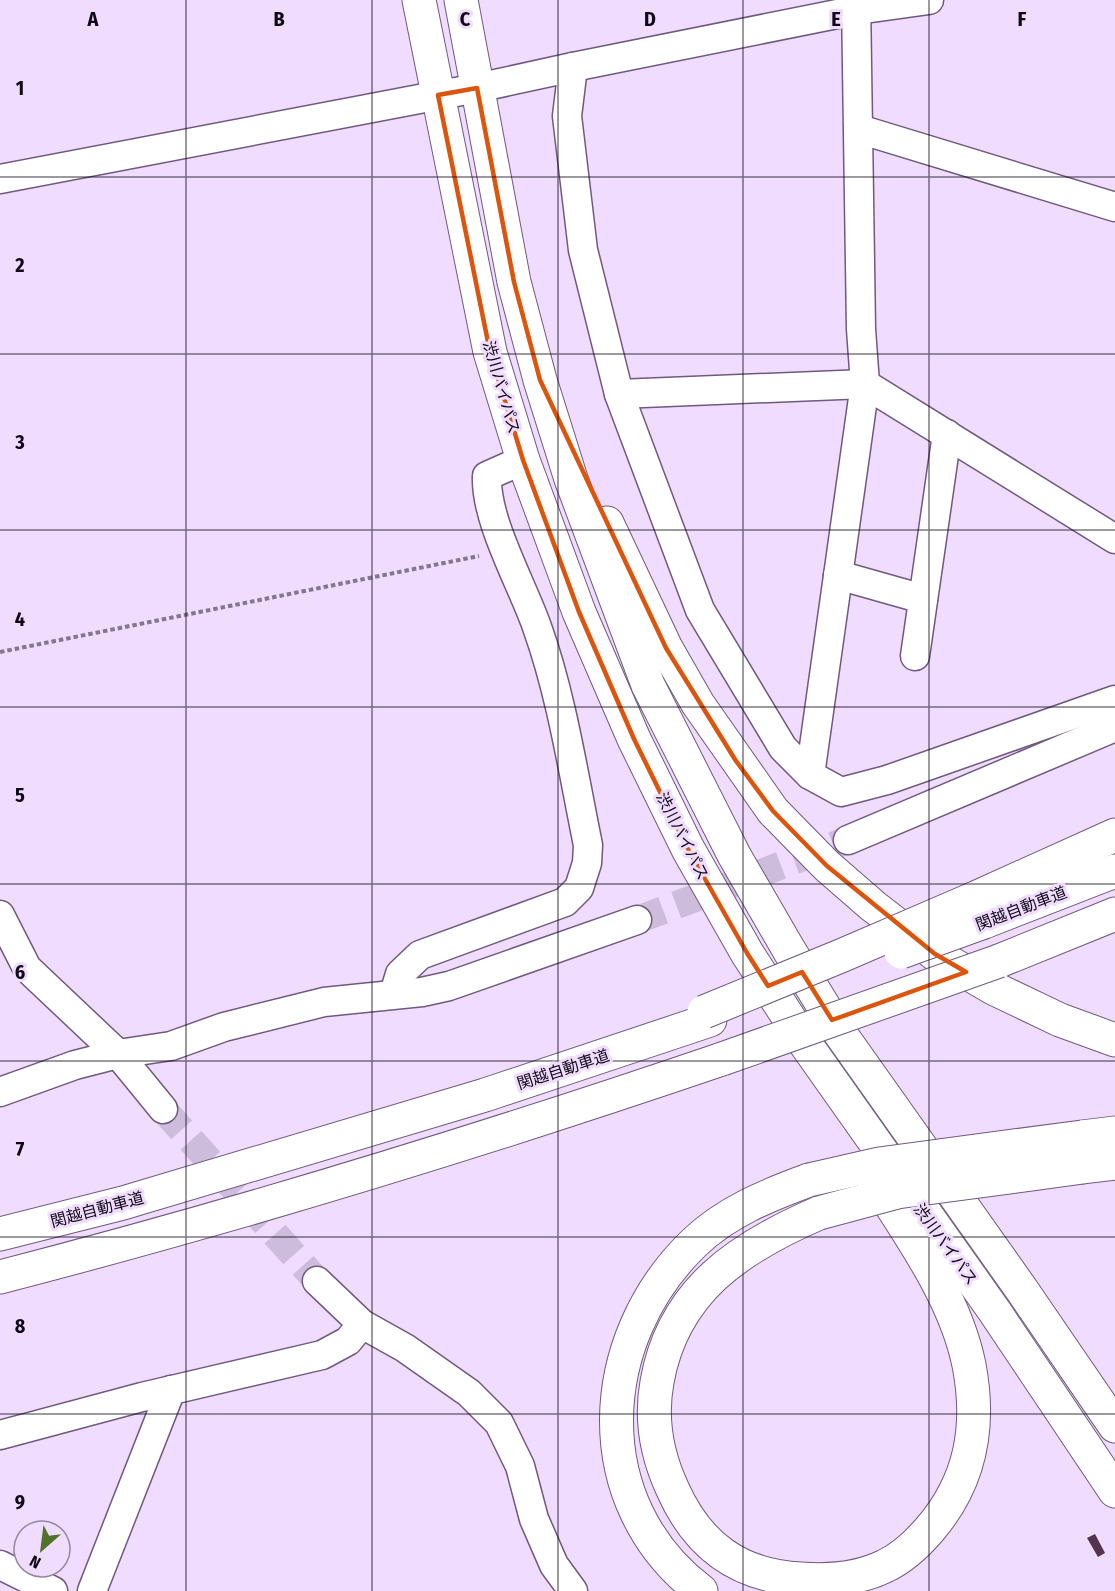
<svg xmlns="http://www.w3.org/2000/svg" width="1115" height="1591" font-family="'Fira Sans Condensed','Noto Sans JP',sans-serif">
	<rect width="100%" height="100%" fill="#f0dcff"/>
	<path fill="#53334f" d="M1095,1534L1105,1553L1098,1557L1087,1538Z"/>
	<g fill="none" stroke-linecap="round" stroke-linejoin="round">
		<g stroke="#cebcdc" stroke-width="28" stroke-dasharray="28 14" stroke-linecap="butt">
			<path d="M637,920L848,840"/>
			<path d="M163,1109L317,1281"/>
		</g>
		<defs>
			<g id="minor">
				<path d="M573,67L857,10L929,0"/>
				<path d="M859,129L1115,207"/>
				<path d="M0,179L477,88L573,67L567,116L583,250L619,394L700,610L783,748L810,775L841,792L887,780L1115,700"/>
				<path d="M619,394L865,384L1115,539"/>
				<path d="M838,575L923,599"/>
				<path d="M915,656L947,434"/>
				<path d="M810,775L865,384L861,329L856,0"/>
				<path d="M848,840L1115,727"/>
				<path d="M0,915L27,968L118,1054L163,1109"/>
				<path d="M394,994L400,974L420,955L565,902L579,888L587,863L588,845C573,772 562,697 537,627C522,584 485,520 487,476L523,460"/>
				<path d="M0,1092L75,1065L118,1054L171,1046L224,1027L324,1002L422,992L449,986L637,920"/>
				<path d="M317,1281L362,1324L405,1348L469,1393L499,1423L520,1466L534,1519L554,1565L573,1591"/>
				<path d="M0,1435L142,1397L322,1355L348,1341L362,1324"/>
				<path d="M0,1565L53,1591"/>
				<path d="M92,1591L171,1390"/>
			</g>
			<g id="highway">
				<path d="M419,0L490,352L523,460L579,612L634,739L688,849L747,953L807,1046L995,1312L1115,1491"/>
				<path d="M461,0L514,282L540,380L571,479L648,685L734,855L789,950L840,1033L1022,1290L1115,1426"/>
				<path d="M607,523L666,648L698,704L773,811L827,866L873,906L935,954L993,988L1060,1020L1115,1040"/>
				<path d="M973,899L1115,835"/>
				<path d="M984,922L1115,871"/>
				<path d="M999,961L1115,914"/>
				<path d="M1082,1137L1115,1133"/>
				<path d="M1083,1167L1115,1163"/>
				<path d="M819,1213C740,1247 673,1290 657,1382C650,1420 657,1456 673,1490C698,1546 739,1576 801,1579C829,1581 859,1579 885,1566C902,1558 918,1543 930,1529C971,1481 981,1427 969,1365C955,1295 906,1230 869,1171"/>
				<path d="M0,1234L123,1203L485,1095L710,1020"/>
				<path d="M0,1277C244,1214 484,1140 722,1059"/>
				<path d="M701,1591C585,1503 594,1339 694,1243C726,1212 768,1195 809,1180"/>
			</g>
		</defs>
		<use href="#minor" stroke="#6f5a7f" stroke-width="31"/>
		<use href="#highway" stroke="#6f5a7f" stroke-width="35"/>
		<path stroke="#84768f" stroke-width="4" stroke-dasharray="4.5 3" stroke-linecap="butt" d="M0,652L479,556"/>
		<use href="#minor" stroke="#fff" stroke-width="28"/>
		<use href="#highway" stroke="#fff" stroke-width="33"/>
		<defs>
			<g id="highway-bridge">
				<path d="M901,952L984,922"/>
				<path d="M704,1012L843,955L973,899"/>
				<path d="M722,1059L999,961"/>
				<path d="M809,1180L879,1164L1082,1137"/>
				<path d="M819,1213L897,1192L1083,1167"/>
			</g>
		</defs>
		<use href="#highway-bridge" stroke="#6f5a7f" stroke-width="35" stroke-linecap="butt"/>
		<use href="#highway-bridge" stroke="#fff" stroke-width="33"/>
	</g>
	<path fill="none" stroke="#dd550c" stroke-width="4.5" stroke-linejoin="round" d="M477,88L514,282L540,380L666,648L736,761L773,811L827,866L935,954L966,972L832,1020L802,972L768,986L747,953L688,849L634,739L579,612L523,460L490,352L438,95Z"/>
	<path fill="none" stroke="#0f0715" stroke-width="1.5" stroke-opacity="0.55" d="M186,0V1591M372,0V1591M558,0V1591M743,0V1591M929,0V1591M0,177H1115M0,354H1115M0,530H1115M0,707H1115M0,884H1115M0,1061H1115M0,1237H1115M0,1414H1115"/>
	<g text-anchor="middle" stroke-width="6" stroke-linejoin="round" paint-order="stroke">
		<g font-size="16" fill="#0f0715" stroke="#f0dcff">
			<text transform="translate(502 387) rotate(74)" y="6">渋川バイパス</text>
			<text transform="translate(683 836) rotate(63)" y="6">渋川バイパス</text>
			<text transform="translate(1021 908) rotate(-21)" y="6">関越自動車道</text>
			<text transform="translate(563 1069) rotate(-18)" y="6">関越自動車道</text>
			<text transform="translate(97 1209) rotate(-15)" y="6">関越自動車道</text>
			<text transform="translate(946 1244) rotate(54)" y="6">渋川バイパス</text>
		</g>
	</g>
	<g font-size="20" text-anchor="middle" font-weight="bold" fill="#0f0715" stroke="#f0dcff" stroke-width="6" stroke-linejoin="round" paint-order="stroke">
		<text x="93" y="26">A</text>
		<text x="279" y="26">B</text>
		<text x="465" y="26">C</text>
		<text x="650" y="26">D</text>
		<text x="836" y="26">E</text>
		<text x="1022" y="26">F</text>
		<text x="20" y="95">1</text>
		<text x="20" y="272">2</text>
		<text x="20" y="449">3</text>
		<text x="20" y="626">4</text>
		<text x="20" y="802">5</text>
		<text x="20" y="979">6</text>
		<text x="20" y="1156">7</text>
		<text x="20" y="1333">8</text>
		<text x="20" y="1509">9</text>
	</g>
	<g transform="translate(42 1549) rotate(208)"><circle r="28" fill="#f0dcff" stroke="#9687a1" stroke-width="1.5"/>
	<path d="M0-4.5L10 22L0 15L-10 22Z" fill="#51722a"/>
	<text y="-9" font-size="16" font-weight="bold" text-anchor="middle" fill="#0f0715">N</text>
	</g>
</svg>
